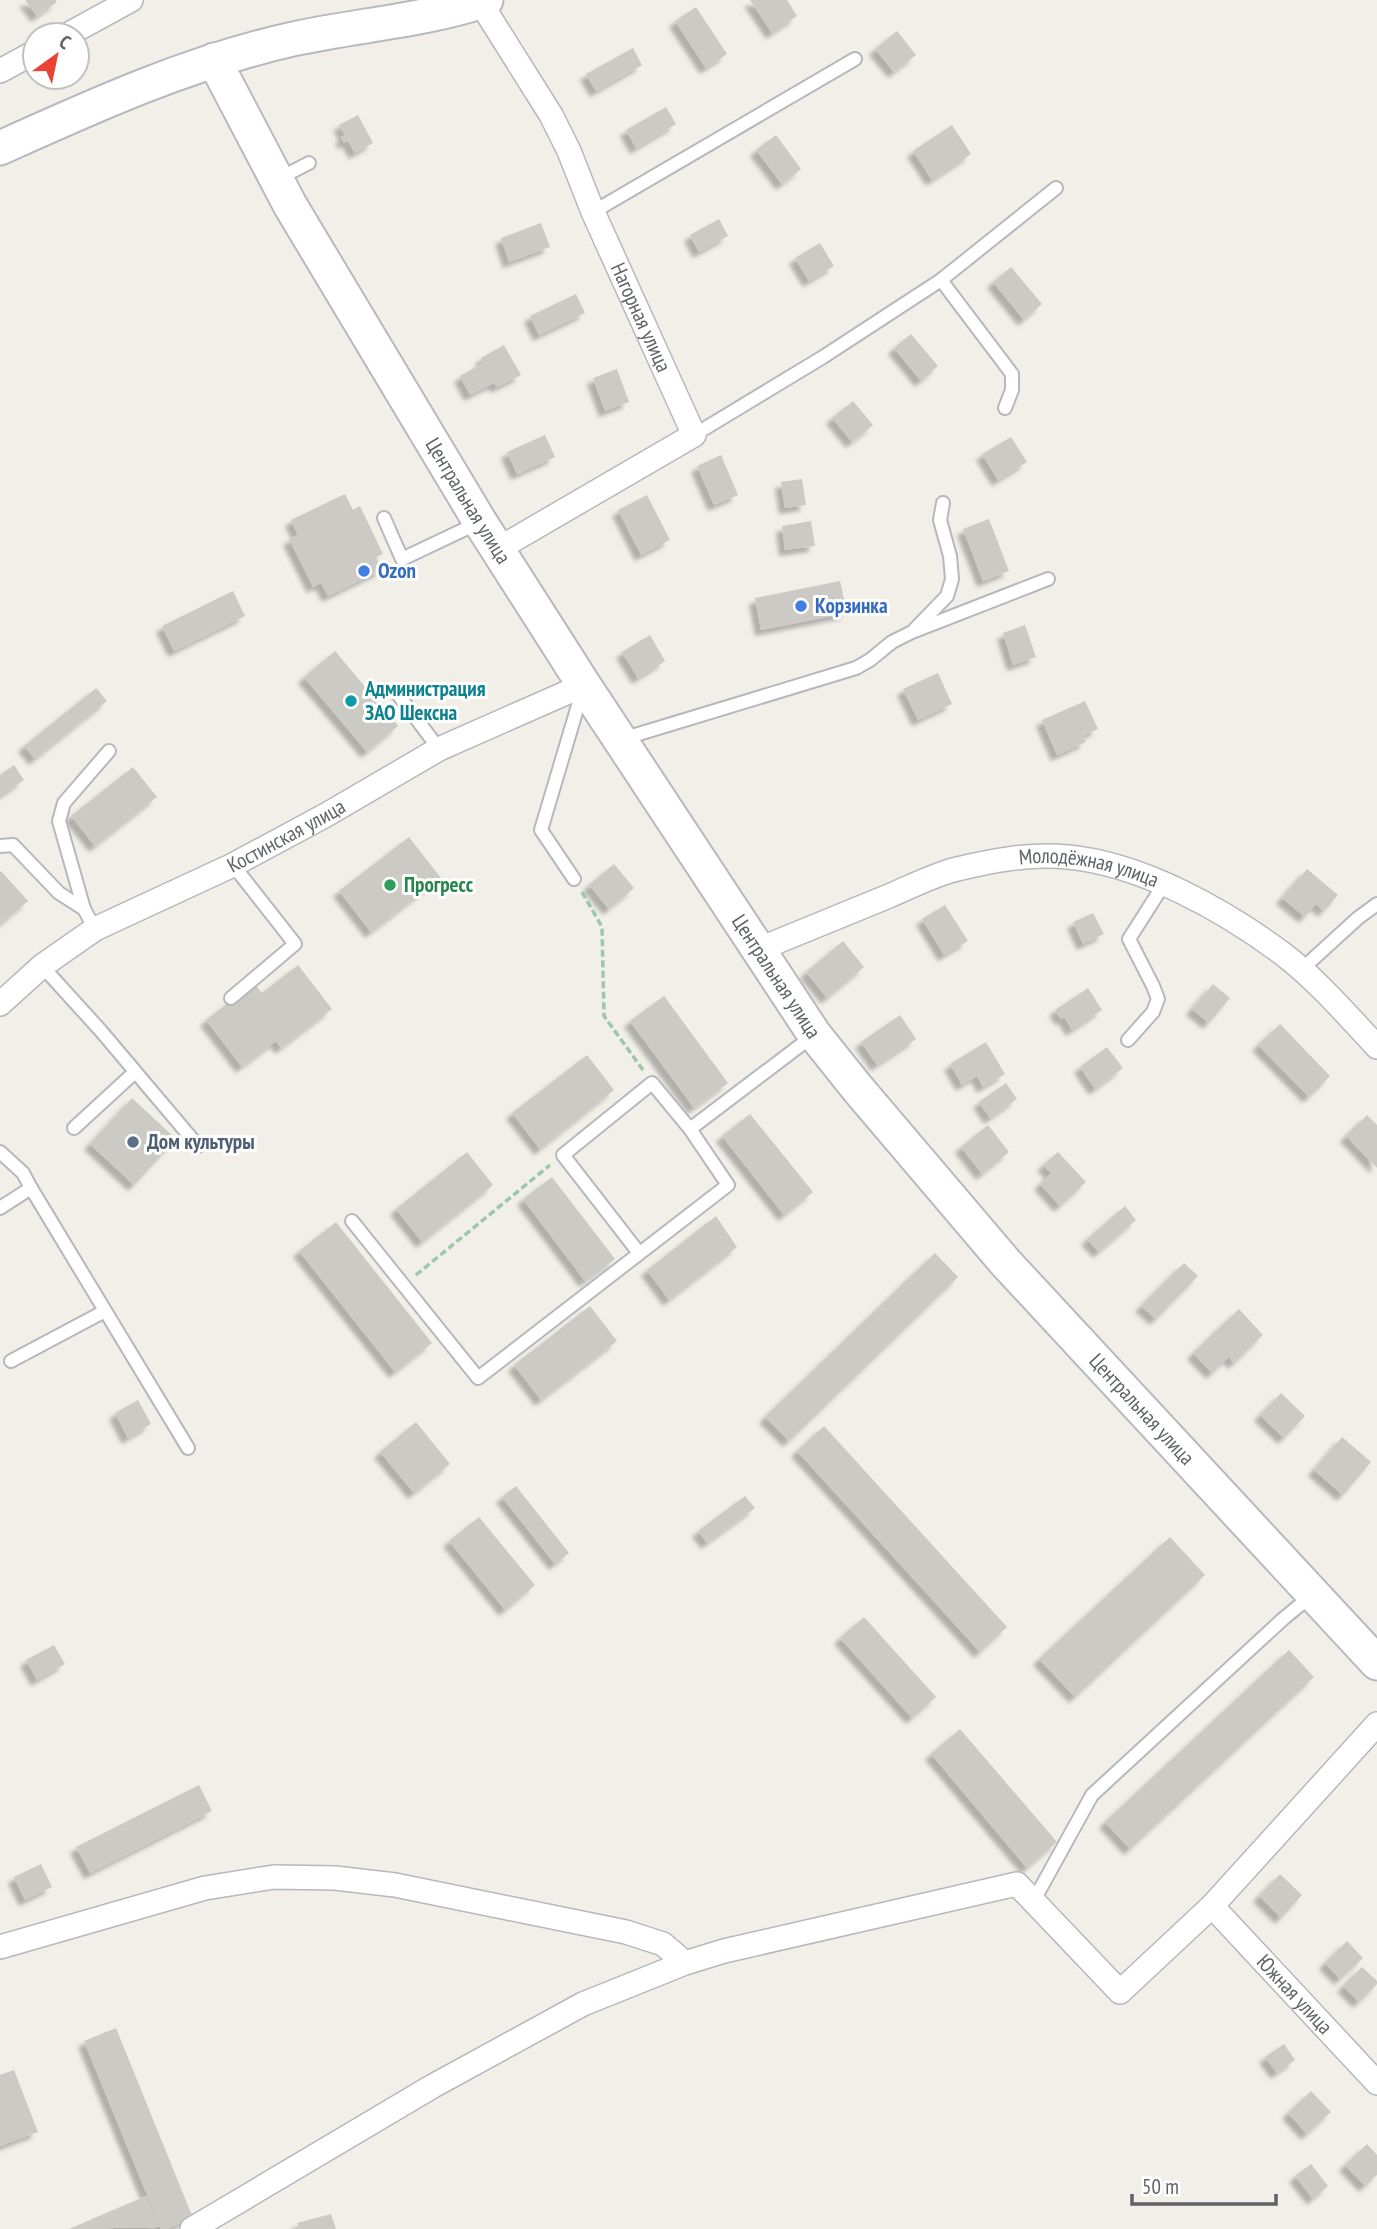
<svg xmlns="http://www.w3.org/2000/svg" width="1377" height="2229" font-family="'PT Sans Narrow',sans-serif">
	<defs>
		<filter id="shadow"><feDropShadow dx="-6" dy="6" stdDeviation="2" flood-color="#0004"/></filter>
	</defs>
	<rect width="100%" height="100%" fill="#f1efe8"/>
	<g fill="#cccac5" filter="url(#shadow)">
		<path d="M25,0H55L57,2L37,16Z"/>
		<path d="M750,0H787L797,16L772,33Z"/>
		<path d="M696,7L727,54L706,68L675,21Z"/>
		<path d="M897,31L916,55L894,72L875,49Z"/>
		<path d="M633,48L642,65L596,91L586,74Z"/>
		<path d="M666,107L676,124L636,148L626,130Z"/>
		<path d="M358,115L373,143L355,153L348,141L344,143L341,137L345,135L339,125Z"/>
		<path d="M952,125L971,154L932,180L913,151Z"/>
		<path d="M776,135L801,169L782,184L756,150Z"/>
		<path d="M719,219L728,236L699,252L690,235Z"/>
		<path d="M541,223L550,247L509,262L501,238Z"/>
		<path d="M820,243L834,266L809,281L795,258Z"/>
		<path d="M1011,267L1042,304L1024,320L993,282Z"/>
		<path d="M576,294L585,313L539,335L530,316Z"/>
		<path d="M911,334L938,366L921,381L894,348Z"/>
		<path d="M504,345L521,375L497,387L494,383L470,395L460,376L483,363L481,358Z"/>
		<path d="M617,369L629,402L605,411L593,378Z"/>
		<path d="M853,401L873,425L852,442L832,418Z"/>
		<path d="M545,435L555,457L517,474L507,452Z"/>
		<path d="M1011,437L1027,462L998,480L982,454Z"/>
		<path d="M721,455L738,495L714,505L697,466Z"/>
		<path d="M802,479L806,505L785,508L781,482Z"/>
		<path d="M345,494L353,510L360,506L383,554L376,557L382,570L328,596L321,583L313,587L289,539L298,535L291,520Z"/>
		<path d="M647,495L670,540L641,555L618,510Z"/>
		<path d="M989,519L1009,571L983,581L963,529Z"/>
		<path d="M811,521L815,546L785,550L782,526Z"/>
		<path d="M840,581L847,613L761,630L755,598Z"/>
		<path d="M233,591L245,616L174,651L162,626Z"/>
		<path d="M1025,625L1036,657L1013,665L1003,633Z"/>
		<path d="M650,635L665,661L638,678L622,652Z"/>
		<path d="M335,651L398,726L367,752L304,677Z"/>
		<path d="M938,673L952,704L918,720L903,689Z"/>
		<path d="M96,688L107,701L35,759L24,746Z"/>
		<path d="M1085,701L1098,729L1083,736L1086,742L1057,755L1042,720Z"/>
		<path d="M14,765L24,780L0,796V775Z"/>
		<path d="M133,767L157,797L95,846L71,816Z"/>
		<path d="M409,837L441,878L371,932L339,891Z"/>
		<path d="M614,864L634,888L609,909L589,885Z"/>
		<path d="M1307,869L1338,895L1324,911L1316,904L1305,917L1282,898Z"/>
		<path d="M1,871L28,901L0,925V872Z"/>
		<path d="M945,905L968,941L944,955L922,919Z"/>
		<path d="M1093,913L1104,934L1083,944L1073,922Z"/>
		<path d="M843,941L864,967L827,998L806,972Z"/>
		<path d="M298,965L332,1009L281,1048L276,1041L242,1067L206,1020L254,983L262,993Z"/>
		<path d="M1213,984L1230,998L1209,1023L1192,1009Z"/>
		<path d="M1088,988L1102,1010L1072,1030L1064,1017L1061,1019L1055,1010Z"/>
		<path d="M664,996L728,1083L694,1108L630,1021Z"/>
		<path d="M900,1015L916,1039L877,1065L861,1042Z"/>
		<path d="M1280,1024L1330,1076L1309,1097L1258,1045Z"/>
		<path d="M986,1042L1005,1074L983,1087L977,1076L962,1085L950,1064Z"/>
		<path d="M1107,1047L1123,1068L1095,1089L1080,1067Z"/>
		<path d="M587,1055L614,1090L540,1149L512,1113Z"/>
		<path d="M1006,1083L1017,1099L990,1118L979,1102Z"/>
		<path d="M132,1098L176,1139L134,1185L90,1144Z"/>
		<path d="M750,1114L813,1192L784,1215L722,1136Z"/>
		<path d="M1367,1115L1377,1125V1168L1346,1136Z"/>
		<path d="M988,1125L1009,1152L982,1174L961,1147Z"/>
		<path d="M467,1152L493,1185L422,1242L396,1209Z"/>
		<path d="M1058,1152L1086,1182L1060,1206L1040,1184L1051,1173L1043,1165Z"/>
		<path d="M552,1177L615,1259L585,1281L523,1199Z"/>
		<path d="M1125,1206L1136,1220L1099,1252L1087,1239Z"/>
		<path d="M716,1216L737,1247L669,1300L647,1270Z"/>
		<path d="M336,1222L432,1343L395,1372L299,1251Z"/>
		<path d="M935,1253L958,1277L789,1441L765,1417Z"/>
		<path d="M1184,1263L1198,1276L1156,1319L1141,1306Z"/>
		<path d="M590,1306L617,1341L541,1400L514,1365Z"/>
		<path d="M1239,1309L1263,1335L1234,1363L1229,1357L1212,1373L1193,1353Z"/>
		<path d="M1281,1393L1305,1416L1284,1438L1260,1415Z"/>
		<path d="M138,1400L151,1424L128,1438L115,1413Z"/>
		<path d="M416,1422L450,1464L414,1493L380,1452Z"/>
		<path d="M824,1426L1007,1627L980,1652L797,1451Z"/>
		<path d="M1342,1437L1371,1462L1343,1495L1314,1470Z"/>
		<path d="M516,1486L569,1553L555,1564L502,1497Z"/>
		<path d="M745,1496L755,1508L707,1543L698,1531Z"/>
		<path d="M479,1517L535,1585L505,1610L449,1541Z"/>
		<path d="M1170,1537L1205,1575L1075,1697L1039,1659Z"/>
		<path d="M864,1617L936,1697L912,1718L840,1638Z"/>
		<path d="M54,1645L65,1664L37,1680L26,1660Z"/>
		<path d="M1289,1650L1314,1677L1130,1849L1105,1822Z"/>
		<path d="M960,1729L1057,1842L1027,1868L931,1754Z"/>
		<path d="M199,1785L212,1811L90,1873L76,1847Z"/>
		<path d="M41,1864L52,1887L25,1900L14,1877Z"/>
		<path d="M1280,1874L1302,1895L1281,1918L1259,1896Z"/>
		<path d="M1347,1941L1363,1958L1340,1979L1325,1963Z"/>
		<path d="M1362,1967L1377,1981V1984L1359,2002L1343,1986Z"/>
		<path d="M116,2028L193,2218L167,2229H161L84,2041Z"/>
		<path d="M1284,2044L1295,2060L1277,2073L1265,2057Z"/>
		<path d="M14,2070L38,2132L0,2146V2075Z"/>
		<path d="M1311,2091L1331,2112L1307,2134L1288,2113Z"/>
		<path d="M1367,2144L1377,2155V2175L1365,2186L1345,2165Z"/>
		<path d="M1311,2164L1328,2186L1313,2199L1295,2176Z"/>
		<path d="M146,2196L159,2227L69,2229Z"/>
		<path d="M331,2214L336,2229H299L297,2223Z"/>
	</g>
	<g fill="none" stroke-linecap="round" stroke-linejoin="round">
		<defs>
			<g id="lane">
				<path d="M276,180L309,163"/>
				<path d="M593,212L855,59"/>
				<path d="M941,280L1012,374V390L1005,408"/>
				<path d="M694,435L823,357L941,280L1056,188"/>
				<path d="M384,518L402,559L480,522"/>
				<path d="M915,629L947,596L952,579L950,556L940,520L943,503"/>
				<path d="M397,693L439,749"/>
				<path d="M622,739L856,668L870,660L892,642L912,632L1048,579"/>
				<path d="M0,846L13,845L59,893L84,909L95,929"/>
				<path d="M574,879L541,830L582,692"/>
				<path d="M84,909L59,821L64,803L109,751"/>
				<path d="M42,966L101,1031L198,1146"/>
				<path d="M1301,970L1358,918L1377,904"/>
				<path d="M231,998L295,944L233,865"/>
				<path d="M1128,1040L1153,1012L1158,999L1153,986L1129,939L1164,884"/>
				<path d="M74,1128L135,1072"/>
				<path d="M0,1152L23,1173L31,1188L0,1208"/>
				<path d="M31,1188L188,1448"/>
				<path d="M352,1221L478,1378L728,1185L690,1129L814,1035"/>
				<path d="M639,1253L563,1155L652,1083L690,1129"/>
				<path d="M11,1361L105,1311"/>
				<path d="M1033,1902L1092,1795L1283,1619L1312,1595"/>
			</g>
			<g id="street">
				<path id="s1" d="M480,2L551,115L569,151L593,212L694,435L498,549"/>
				<path d="M67,35L131,0"/>
				<path d="M0,71L35,52"/>
				<path id="s2" d="M757,950C801,932 845,914 889,896C910,887 932,876 953,870C990,861 1030,853 1068,857C1142,864 1224,910 1283,954C1318,981 1347,1015 1377,1047"/>
				<path id="s3" d="M0,1004L42,966L95,929L233,865L326,815L439,749L584,685"/>
				<path id="s4" d="M1212,1906L1377,2083"/>
				<path d="M0,1947L205,1888L274,1877L335,1878L395,1885L626,1932L663,1944L685,1963"/>
				<path d="M192,2229L433,2086L583,2004L685,1963L724,1951L1017,1884L1120,1992L1212,1906L1377,1724"/>
			</g>
			<g id="secondary">
				<path id="s5" d="M214,60L290,205L480,522L584,685L814,1034L858,1089L1005,1262L1377,1663"/>
				<path d="M0,148C95,105 190,62 293,39C357,25 423,21 486,0"/>
			</g>
		</defs>
		<use href="#lane" stroke="#b5b8bc" stroke-width="16"/>
		<use href="#street" stroke="#b5b8bc" stroke-width="26"/>
		<use href="#secondary" stroke="#b6babf" stroke-width="37"/>
		<g stroke="#9cc7a9" stroke-width="3.5" stroke-dasharray="7 3.5" stroke-linecap="butt">
			<path d="M582,892L602,927L604,1016L643,1070"/>
			<path d="M416,1275L550,1165"/>
		</g>
		<use href="#lane" stroke="#fff" stroke-width="12"/>
		<use href="#street" stroke="#fff" stroke-width="23"/>
		<use href="#secondary" stroke="#fff" stroke-width="33"/>
	</g>
	<g fill="#3f7fe0" stroke="#fff" stroke-width="2.5">
		<circle cx="364" cy="571" r="7"/>
		<circle cx="801" cy="606" r="7"/>
	</g>
	<circle fill="#0f9aa8" stroke="#fff" stroke-width="2.5" cx="351" cy="701" r="7"/>
	<circle fill="#2e9e5b" stroke="#fff" stroke-width="2.5" cx="390" cy="885" r="7"/>
	<circle fill="#5c6f8a" stroke="#fff" stroke-width="2.5" cx="133" cy="1142" r="7"/>
	<g text-anchor="middle" stroke-width="6" stroke-linejoin="round" paint-order="stroke">
		<g font-size="21" fill="#5f6368" stroke="#fff">
			<text dy="7" stroke="none"><textPath href="#s1" startOffset="355">Нагорная улица</textPath></text>
			<text dy="7" stroke="none"><textPath href="#s5" startOffset="509">Центральная улица</textPath></text>
			<text dy="7" stroke="none"><textPath href="#s3" startOffset="334">Костинская улица</textPath></text>
			<text dy="7" stroke="none"><textPath href="#s2" startOffset="350">Молодёжная улица</textPath></text>
			<text dy="7" stroke="none"><textPath href="#s5" startOffset="1076">Центральная улица</textPath></text>
			<text dy="7" stroke="none"><textPath href="#s5" startOffset="1643">Центральная улица</textPath></text>
			<text dy="7" stroke="none"><textPath href="#s4" startOffset="121">Южная улица</textPath></text>
		</g>
		<g font-size="21" font-weight="bold" fill="#366cbe" stroke="#fff" text-anchor="start">
			<text x="378" y="578">Ozon</text>
			<text x="815" y="613">Корзинка</text>
		</g>
		<g font-size="21" font-weight="bold" fill="#0d838f" stroke="#fff" text-anchor="start">
			<text x="365" y="696">Администрация<tspan x="365" dy="24">ЗАО Шексна</tspan></text>
		</g>
		<g font-size="21" font-weight="bold" fill="#27864d" stroke="#fff" text-anchor="start">
			<text x="404" y="892">Прогресс</text>
		</g>
		<g font-size="21" font-weight="bold" fill="#4e5e75" stroke="#fff" text-anchor="start">
			<text x="147" y="1149">Дом культуры</text>
		</g>
	</g>
	<g transform="translate(56 56) rotate(33)"><circle r="33" fill="#ffffff" stroke="#bfc1c3" stroke-width="2"/>
	<path d="M0-5L12 26L0 18L-12 26Z" fill="#ea4335"/>
	<text y="-10" font-size="19" font-weight="bold" text-anchor="middle" fill="#5f6368">С</text>
	</g>
	<path d="M1132 2194v10h144v-10" fill="none" stroke="#5f6368" stroke-width="3.5"/>
	<text x="1142" y="2194" font-size="21" fill="#5f6368" stroke="#ffffff" stroke-width="5" paint-order="stroke">50 m</text>
</svg>
